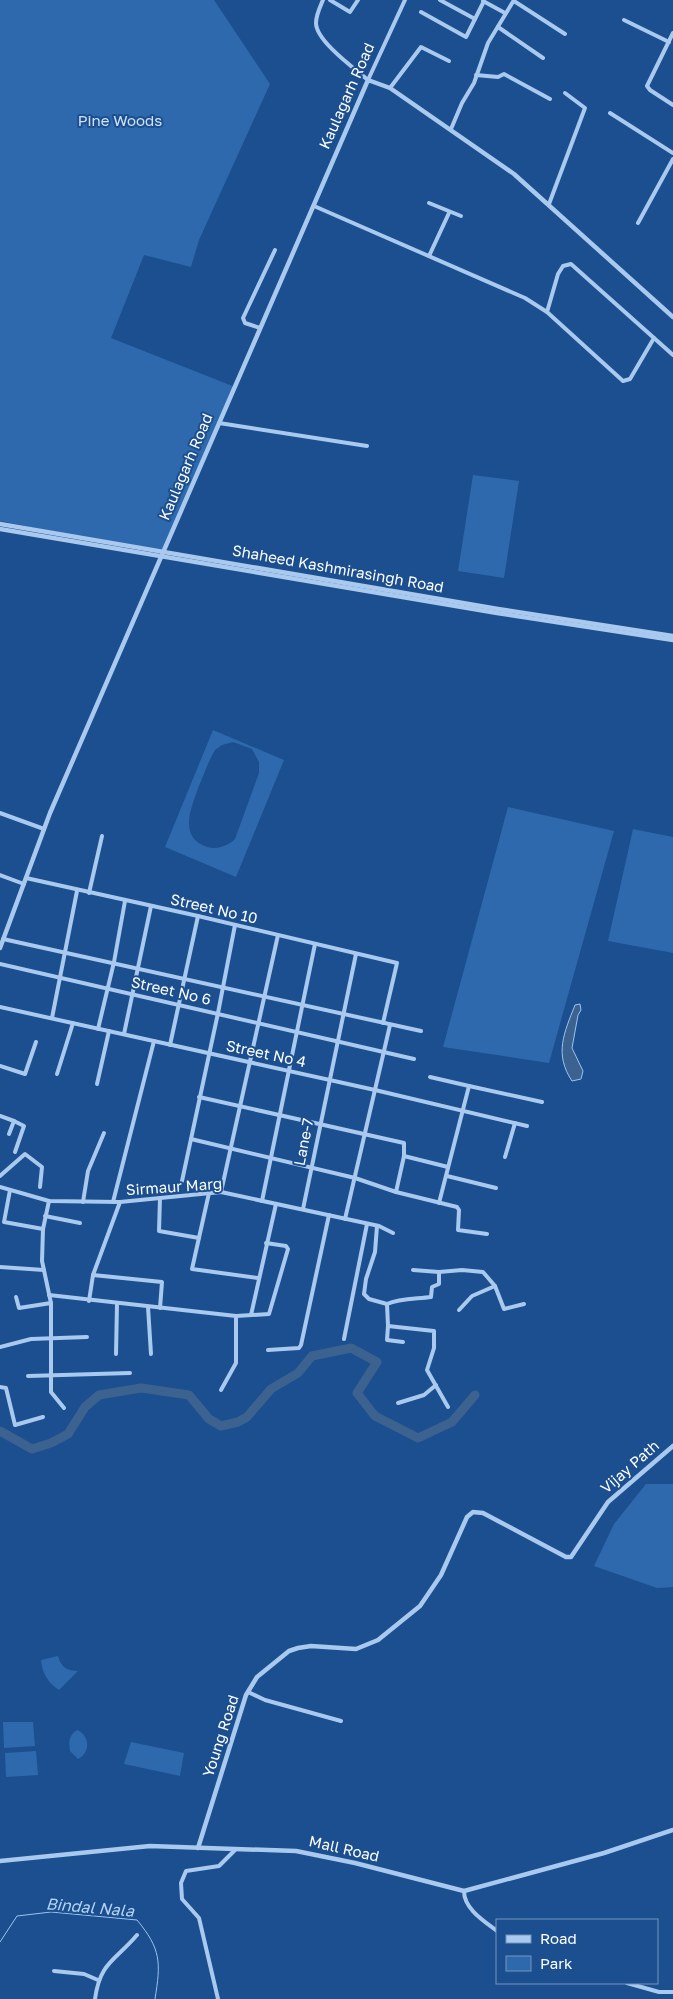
<svg xmlns="http://www.w3.org/2000/svg" width="673" height="1999" font-family="'Golos Text',sans-serif">
	<rect width="100%" height="100%" fill="#1b4f8f"/>
	<g fill="#2e69ad" fill-rule="evenodd">
		<path d="M0,0H214L270,84L199,240L191,267L144,255L111,338L235,387L163,552L0,521Z"/>
		<path d="M473,475L519,481L504,578L458,571Z"/>
		<path d="M213,730L284,760L236,877L165,847ZM233,742L252,749L259,762V773L235,839C227,846 218,850 207,847C177,837 192,806 199,786C204,774 208,762 215,750L222,745Z"/>
		<path d="M508,807L614,831L549,1063L443,1047Z"/>
		<path d="M633,829L673,837V953L608,941Z"/>
		<path d="M646,1484H673V1587L657,1588L594,1566L614,1524Z"/>
		<path d="M58,1656C61,1667 67,1671 78,1671L59,1690C48,1683 42,1673 41,1660Z"/>
		<path d="M3,1722H33L35,1746L4,1748Z"/>
		<path d="M77,1730C90,1735 91,1753 78,1759L70,1751C69,1742 68,1736 77,1730Z"/>
		<path d="M131,1742L184,1753L180,1776L124,1764Z"/>
		<path d="M36,1751L38,1775L6,1777L5,1753Z"/>
	</g>
	<path fill="#3c6290" stroke="#9cc4f0" d="M580,1004L581,1010L578,1015L572,1048L583,1071L581,1079L572,1081C554,1054 564,1033 575,1005Z"/>
	<g fill="none" stroke-linecap="round" stroke-linejoin="round">
		<path stroke="#9cc4f0" stroke-width="1" d="M0,1942L17,1916L51,1912L137,1920C161,1949 161,1962 155,1999"/>
		<path stroke="#3c6290" stroke-width="9" d="M0,1431L32,1449L51,1443L68,1434L85,1407L99,1395L141,1388L189,1395L209,1419L221,1426L238,1422L247,1417L271,1389L298,1373L312,1356L351,1348L377,1362L357,1393L375,1416L418,1438L452,1422L475,1395"/>
		<g stroke="#a9c9ee" stroke-width="4">
			<path d="M323,0C320,7 316,15 316,23C316,41 355,69 368,80L405,0"/>
			<path d="M330,0L350,12L358,0"/>
			<path d="M440,0L475,19"/>
			<path d="M483,1L505,13"/>
			<path d="M514,1L565,34"/>
			<path d="M421,12L466,37L484,1"/>
			<path d="M624,20L669,42"/>
			<path d="M498,27L543,58"/>
			<path d="M673,33L647,86L650,90L673,105"/>
			<path d="M476,75L498,77L504,74L550,99"/>
			<path d="M390,88L421,47L449,61"/>
			<path d="M610,113L673,153"/>
			<path d="M451,129L462,103L474,83L488,43L514,0"/>
			<path d="M429,203L461,216"/>
			<path d="M549,204L585,108L565,93"/>
			<path d="M314,206L525,298L547,312L623,381L630,379L654,338"/>
			<path d="M638,223L673,159"/>
			<path d="M429,256L449,213"/>
			<path d="M547,312L558,274L563,266L571,264L673,355"/>
			<path d="M260,328L245,323L243,318L275,250"/>
			<path d="M219,423L367,446"/>
			<path d="M0,813L44,829"/>
			<path d="M0,875L24,884"/>
			<path d="M26,878L198,916L397,963L383,1023"/>
			<path d="M89,893L102,836"/>
			<path d="M3,939L421,1031"/>
			<path d="M0,964L414,1059"/>
			<path d="M0,1007L375,1090L527,1126"/>
			<path d="M52,1018L77,891"/>
			<path d="M98,1029L114,962L125,901"/>
			<path d="M124,1034L151,906"/>
			<path d="M170,1045L198,916"/>
			<path d="M0,1066L25,1074L36,1042"/>
			<path d="M57,1074L73,1023"/>
			<path d="M430,1077L469,1086L439,1203"/>
			<path d="M97,1084L109,1031"/>
			<path d="M469,1086L542,1102"/>
			<path d="M199,1097L404,1143V1156L448,1167"/>
			<path d="M0,1116L14,1121L9,1134"/>
			<path d="M14,1121L24,1126L15,1152"/>
			<path d="M191,1139L355,1178L396,1192L457,1207L459,1210L458,1230L487,1234"/>
			<path d="M505,1157L515,1123"/>
			<path d="M0,1176L25,1154L42,1167L40,1187"/>
			<path d="M447,1176L496,1188"/>
			<path d="M182,1181L218,1013L235,925"/>
			<path d="M0,1187L49,1201L120,1202L221,1192L379,1226L393,1233"/>
			<path d="M10,1190L4,1222L43,1229"/>
			<path d="M221,1192L278,935"/>
			<path d="M396,1192L404,1156"/>
			<path d="M209,1193L192,1269L258,1278"/>
			<path d="M160,1198L159,1231L199,1238"/>
			<path d="M49,1201L43,1229L42,1261L51,1303V1392L64,1408"/>
			<path d="M262,1201L315,944"/>
			<path d="M83,1202L88,1171L104,1133"/>
			<path d="M113,1202L154,1041"/>
			<path d="M303,1209L356,954"/>
			<path d="M45,1216L80,1223"/>
			<path d="M345,1219L390,1025"/>
			<path d="M377,1226L375,1252L366,1279L364,1294L369,1299L387,1304L388,1326L434,1331V1348L427,1370L448,1407"/>
			<path d="M0,1267L44,1270"/>
			<path d="M439,1272L462,1270L483,1272L495,1286L504,1309L524,1304"/>
			<path d="M93,1275L162,1282L160,1308"/>
			<path d="M49,1295L236,1316L269,1314L288,1249L286,1246L266,1243"/>
			<path d="M16,1297L19,1308L51,1303"/>
			<path d="M89,1301L93,1275L120,1202"/>
			<path d="M387,1304C400,1298 417,1299 431,1297L432,1287L439,1284V1272L413,1270"/>
			<path d="M148,1307L151,1354"/>
			<path d="M459,1310L472,1296L495,1286"/>
			<path d="M251,1315L276,1204"/>
			<path d="M388,1326L387,1340L403,1342"/>
			<path d="M344,1339L367,1224"/>
			<path d="M0,1347L31,1339L87,1337"/>
			<path d="M268,1350L299,1348L301,1345L329,1215"/>
			<path d="M116,1354L117,1304"/>
			<path d="M28,1376L130,1373"/>
			<path d="M0,1387L6,1388L15,1425L43,1417"/>
			<path d="M221,1390L236,1363V1316"/>
			<path d="M398,1403L424,1395L436,1385"/>
			<path d="M248,1692L265,1700L341,1721"/>
			<path d="M464,1891C464,1909 484,1921 497,1931"/>
			<path d="M54,1971L84,1974L98,1980"/>
			<path d="M627,1983L659,1992H673"/>
			<path d="M95,1999C100,1962 115,1961 137,1935"/>
			<path d="M218,1999L199,1918L182,1899L181,1883L186,1871L219,1866L235,1850"/>
		</g>
		<g stroke="#a9c9ee" stroke-width="4.5">
			<path d="M0,524L498,609L673,636"/>
			<path d="M0,529L497,613L673,640"/>
			<path d="M0,948L50,813L368,80L390,88L514,174L673,317"/>
			<path d="M198,1848L246,1695L257,1677L289,1651L298,1648L311,1646L356,1649L378,1640L420,1606L441,1575L467,1517L473,1512L483,1513L566,1557H571L608,1502L673,1446"/>
			<path d="M0,1861L150,1846L296,1851L355,1863L464,1891L604,1853L673,1830"/>
		</g>
	</g>
	<g text-anchor="middle" stroke-width="4" stroke-linejoin="round" paint-order="stroke">
		<g font-size="15" fill="#fff" stroke="#1b4f8f">
			<text transform="translate(347 96) rotate(-66)" y="5">Kaulagarh Road</text>
			<text transform="translate(186 467) rotate(-67)" y="5">Kaulagarh Road</text>
			<text transform="translate(338 569) rotate(10)" y="5">Shaheed Kashmirasingh Road</text>
			<text transform="translate(214 909) rotate(13)" y="5">Street No 10</text>
			<text transform="translate(171 991) rotate(13)" y="5">Street No 6</text>
			<text transform="translate(266 1054) rotate(12)" y="5">Street No 4</text>
			<text transform="translate(304 1142) rotate(-79)" y="5">Lane-7</text>
			<text transform="translate(174 1187) rotate(-4)" y="5">Sirmaur Marg</text>
			<text transform="translate(630 1467) rotate(-41)" y="5">Vijay Path</text>
			<text transform="translate(221 1736) rotate(-72)" y="5">Young Road</text>
			<text transform="translate(344 1849) rotate(13)" y="5">Mall Road</text>
		</g>
		<g font-size="15" fill="#cfe3fa" stroke="#1b4f8f">
			<text x="120" y="126">Pine Woods</text>
		</g>
		<g font-size="16" font-style="italic" fill="#b5d3f5" stroke="#1b4f8f">
			<text transform="translate(90 1907) rotate(5)" y="6">Bindal Nala</text>
		</g>
	</g>
	<rect x="496" y="1919" width="162" height="65" fill="#1b4f8f" stroke="#7695bc"/>
	<rect x="506" y="1935" width="25" height="8" fill="#a9c9ee" stroke="#7695bc"/>
	<text x="540" y="1944" font-size="15" fill="#ffffff">Road</text>
	<rect x="506" y="1956" width="25" height="15" fill="#2e69ad" stroke="#7695bc"/>
	<text x="540" y="1969" font-size="15" fill="#ffffff">Park</text>
</svg>
